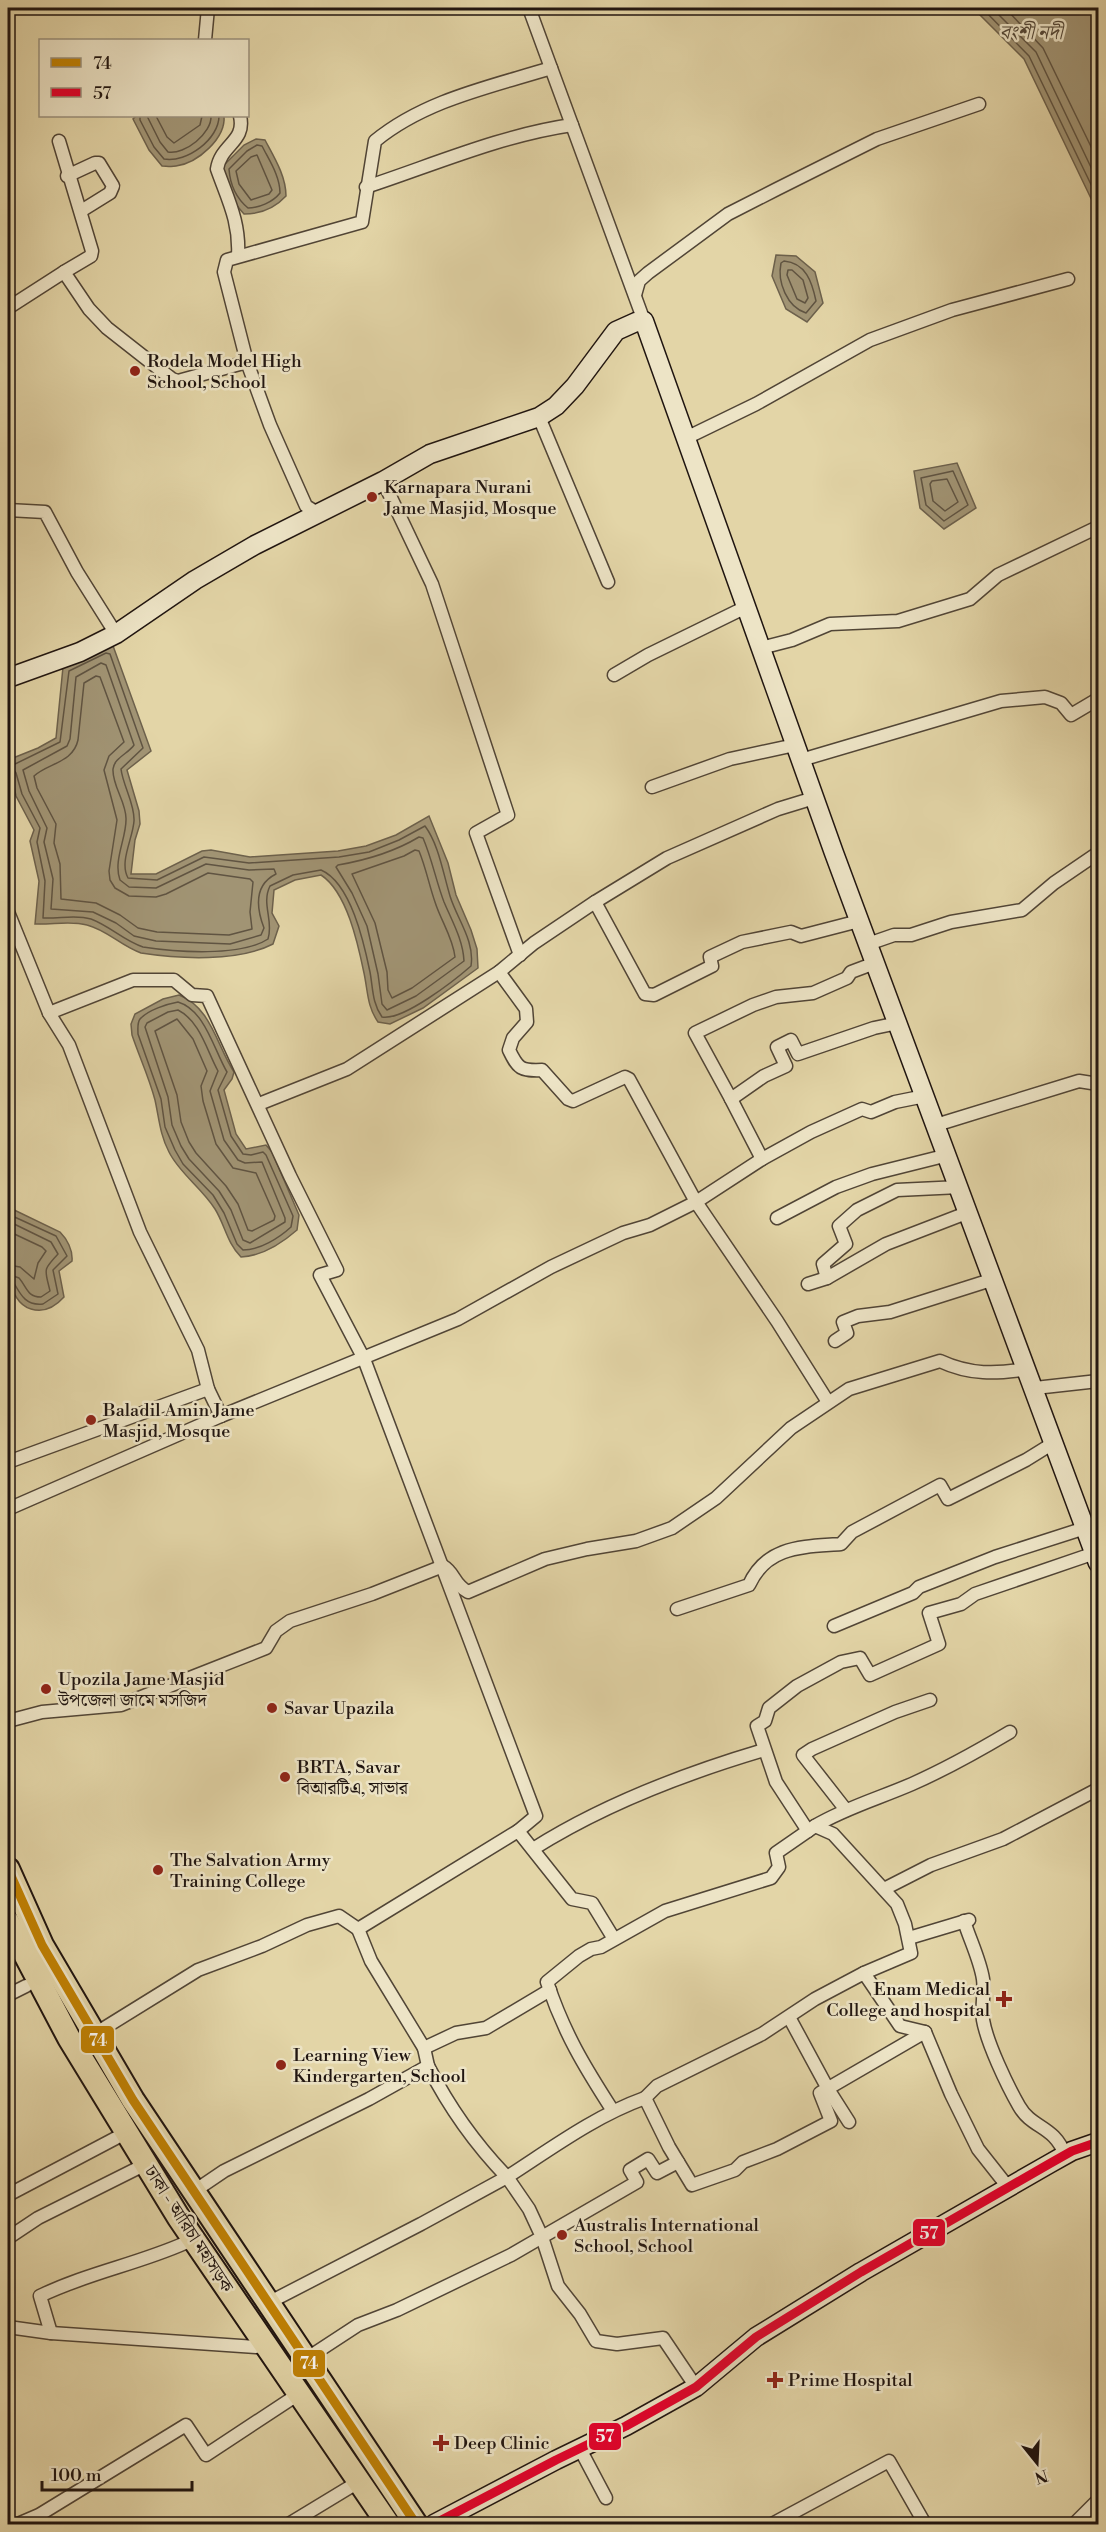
<svg xmlns="http://www.w3.org/2000/svg" width="1106" height="2532" font-family="'Libre Bodoni','Noto Serif Bengali',serif">
	<rect width="100%" height="100%" fill="#e3d5a7"/>
	<filter id="stains"><feTurbulence type="fractalNoise" baseFrequency=".00333" numOctaves="4"/><feColorMatrix values="0 0 0 0 .2 0 0 0 0 .09 0 0 0 0 .02 0 0 0 .5 -.17"/></filter>
	<radialGradient id="worn" r=".72"><stop offset=".6" stop-color="#630" stop-opacity="0"/><stop offset="1" stop-color="#630" stop-opacity=".3"/></radialGradient>
	<g fill="#a19474" stroke="#6d614c" stroke-width="1.5">
		<path d="M973,8H1098V213L1024,59Z"/>
		<path d="M136,116H224C226,138 198,163 176,166C171,167 166,166 162,166L149,150L133,119Z"/>
		<path d="M256,139L265,140C274,157 286,176 286,196C275,208 260,214 244,214C230,199 226,186 223,166L244,145Z"/>
		<path d="M776,255L796,256L815,272L823,303L807,322L786,309L772,276Z"/>
		<path d="M957,463L976,508L944,529L920,508L914,471Z"/>
		<path d="M112,643L151,751L127,770L139,811L140,824L135,840L131,874H156L202,851L211,850L250,857L338,851L366,846L396,835L429,816L448,863L456,895L471,930L477,949L478,968L423,1008L390,1024L378,1022C367,1006 368,992 364,973C358,944 347,892 321,875L295,880L274,890L272,913L279,926L273,944C238,962 180,959 141,953C121,946 107,930 87,925C70,920 52,925 35,924L39,881L30,841L34,830L16,796L8,760L38,748L56,738L63,667Z"/>
		<path d="M179,995C211,1007 217,1046 234,1072L232,1079L224,1090L236,1134L246,1149L266,1145L272,1152L299,1215L297,1230C281,1244 262,1256 241,1257C227,1243 225,1225 215,1209C202,1188 180,1174 169,1152C160,1135 159,1118 155,1100C149,1077 139,1056 132,1035L131,1024L135,1014L163,999Z"/>
		<path d="M8,1207L60,1232C67,1239 73,1250 72,1261L59,1271L64,1297C55,1307 44,1313 31,1309C0,1300 7,1235 8,1207Z"/>
	</g>
	<g fill="none" stroke-linecap="round" stroke-linejoin="round">
		<g stroke="#605442" stroke-width="1.5">
			<path d="M982,8L1029,56L1098,199"/>
			<path d="M992,8L1036,52L1098,182"/>
			<path d="M1005,8L1043,48L1098,161"/>
			<path d="M140,116V120L154,147L164,159C187,163 219,139 219,116"/>
			<path d="M147,116L160,142L168,152C185,155 212,133 211,116"/>
			<path d="M156,116L167,137L174,143L200,125L202,116"/>
			<path d="M257,145L262,146C269,160 280,176 280,193C273,202 259,208 248,208C236,198 230,184 229,169L247,151Z"/>
			<path d="M257,155L272,190L269,194L251,200L239,184L236,171L251,157Z"/>
			<path d="M784,261C806,263 812,282 816,301L806,313C787,307 777,282 781,263Z"/>
			<path d="M788,270H792L803,280L808,298L805,303L797,299L787,275Z"/>
			<path d="M953,471L968,505L944,521L926,505L921,478Z"/>
			<path d="M947,479L958,502L945,511L933,501L930,484L932,481Z"/>
			<path d="M106,653L110,654L143,748L121,769C123,786 135,804 134,821C133,838 119,862 128,878L157,880L204,857L249,863L339,857L369,852L399,840L425,826C439,845 443,873 450,896C457,919 475,941 471,966C455,980 403,1021 382,1017C372,1003 373,988 370,972C364,943 351,883 321,870L293,875L270,886C261,904 274,921 268,939C241,957 175,952 143,947C124,941 110,926 91,919C75,914 59,919 43,918L45,881L37,842L40,828L22,794L16,773L11,766L60,742L69,671Z"/>
			<path d="M101,663L106,665L134,745C129,753 114,758 113,769C112,786 127,803 126,820C126,839 113,861 120,880L129,887L156,888L206,864L249,870L274,869L276,874C254,885 256,907 264,928L261,935L230,944L156,941L134,936L116,923L93,912L51,909L53,879L44,842L47,828L29,791L23,770L67,746L70,739L76,677Z"/>
			<path d="M96,676L100,677L124,742L109,756L104,770L117,820L109,871L110,880L115,888L129,896L156,897L166,894L208,873L250,879L253,882L250,912L252,929L229,935L157,932L138,928L120,915L96,903L61,899L60,864L54,843L56,824L37,788L34,776C48,763 73,763 78,740L84,683Z"/>
			<path d="M419,837L423,838C432,859 436,881 444,902C452,921 463,940 464,961L416,996L387,1010L382,1004L378,974L367,926L352,893L336,867L338,865C367,860 394,852 419,837Z"/>
			<path d="M415,850L419,851C426,868 429,885 435,902C441,921 453,938 455,957L412,988L392,998L388,990L387,972L375,923L352,874L404,856Z"/>
			<path d="M178,1002C205,1010 214,1050 227,1072L218,1090L231,1136L243,1154L251,1155L263,1152L266,1155L293,1216L291,1227C279,1238 260,1250 243,1250L237,1244L224,1213L213,1195L183,1164L175,1150L165,1127L161,1099L138,1034C138,1029 137,1023 140,1019C148,1010 167,1004 178,1002Z"/>
			<path d="M178,1010C200,1021 207,1051 218,1071L210,1091L224,1140L238,1160L245,1163L262,1162L285,1218V1222L250,1243L243,1240L231,1210L219,1191L189,1159L181,1146L172,1125L168,1097L145,1027L147,1023L168,1012Z"/>
			<path d="M177,1019L193,1039L207,1071L201,1086L203,1101L216,1144L233,1168L256,1173L275,1216L274,1220L252,1231L248,1230L238,1204L226,1186L196,1153L189,1142L181,1122L177,1095L155,1031Z"/>
			<path d="M8,1214L56,1236L67,1256L53,1270L58,1294L43,1304C27,1306 21,1296 14,1283L8,1281"/>
			<path d="M8,1221L51,1242L58,1254C42,1271 45,1269 50,1291L41,1297C27,1297 27,1287 19,1278L8,1274"/>
			<path d="M8,1231L42,1247L46,1251L38,1263L34,1279L20,1267L8,1265"/>
		</g>
		<defs>
			<g id="street">
				<path d="M529,8L644,321"/>
				<path d="M205,40L208,8"/>
				<path d="M59,141L92,251L91,256L64,272L89,309L107,328L172,379L178,381L247,362"/>
				<path d="M67,176L95,163H99L113,186L110,193L81,211"/>
				<path d="M366,187C433,165 502,135 572,125"/>
				<path d="M238,256C240,222 228,200 217,169C221,144 246,142 240,116"/>
				<path d="M635,295L639,281L648,273L728,214L777,189L877,139L979,104"/>
				<path d="M8,308L64,272"/>
				<path d="M539,417L608,582"/>
				<path d="M686,438L756,404L870,340L952,310L1068,279"/>
				<path d="M383,481L432,584L508,815L476,833L520,955"/>
				<path d="M8,510L45,512L77,572L116,634"/>
				<path d="M319,514L306,506L270,425L247,362L224,272L227,260L362,222L375,141C425,100 490,87 551,68"/>
				<path d="M761,648L792,640L830,624L898,621L970,599L998,575L1098,527"/>
				<path d="M614,675L648,655L746,607"/>
				<path d="M801,760L1001,701L1045,697L1061,703L1071,715L1098,699"/>
				<path d="M652,787L730,759L795,745"/>
				<path d="M595,902L645,994L654,995L712,966L710,957L742,942L791,932L801,936L859,921"/>
				<path d="M8,912L49,1013L69,1045L140,1232L198,1350L208,1389L8,1462"/>
				<path d="M868,944L894,935H911L951,922L1022,910L1054,883L1098,853"/>
				<path d="M499,972L526,1009L527,1022L513,1038L509,1050C518,1069 521,1071 542,1070L568,1099L573,1101L625,1077L629,1079L696,1202L762,1159L811,1132L862,1109L871,1112L895,1102L925,1096"/>
				<path d="M49,1013L133,980H174L192,995L207,996L290,1176L337,1270L320,1275L364,1359L536,1816L518,1831"/>
				<path d="M731,1099L695,1033L753,1005L776,997L813,993L847,978L851,972L875,963"/>
				<path d="M259,1104L347,1069L499,972L534,943L595,902L667,858L778,809L814,798"/>
				<path d="M936,1125L1079,1081L1098,1084"/>
				<path d="M762,1159L731,1099L764,1076L786,1066L777,1047L791,1040L798,1054L874,1028L898,1023"/>
				<path d="M777,1218L836,1187L872,1174L948,1155"/>
				<path d="M827,1278L823,1264L846,1244L839,1226L857,1210L897,1190L960,1187"/>
				<path d="M808,1284L827,1278L886,1244L969,1212"/>
				<path d="M835,1341L847,1333L843,1322L858,1316L890,1312L994,1279"/>
				<path d="M1035,1388L1098,1381"/>
				<path d="M208,1389L221,1416"/>
				<path d="M8,1509L221,1416L458,1319L551,1267L623,1233L650,1225L696,1202L777,1321L828,1402"/>
				<path d="M677,1609L749,1585C767,1545 804,1547 841,1544L852,1532L940,1485L948,1499L1026,1460L1055,1442"/>
				<path d="M834,1626L913,1593L919,1587L995,1557L1085,1528"/>
				<path d="M8,1721L42,1712L121,1705L266,1648L276,1631L290,1621L372,1594L443,1566C455,1573 453,1584 468,1592L545,1559L587,1549L636,1541L672,1528L716,1498L791,1428L849,1389L940,1361C970,1375 996,1374 1028,1369"/>
				<path d="M846,1810L803,1755L812,1749L895,1712L930,1700"/>
				<path d="M815,1826C845,1808 880,1798 912,1784C946,1769 978,1751 1010,1732"/>
				<path d="M808,1831L776,1782L757,1726L765,1721L769,1708L797,1686L841,1662L860,1658L870,1675L939,1644L929,1613L961,1604L975,1594L1089,1555L1094,1551"/>
				<path d="M533,1849C604,1804 683,1774 764,1750"/>
				<path d="M884,1889L931,1865L1003,1839L1098,1789"/>
				<path d="M964,1921C970,1940 980,1960 983,1979C985,1992 981,2007 983,2020C987,2043 1007,2085 1019,2106C1032,2129 1054,2125 1065,2155"/>
				<path d="M358,1929L371,1961L424,2048"/>
				<path d="M909,1938L969,1920"/>
				<path d="M8,1995L26,1986"/>
				<path d="M789,2017L828,2089L849,2122"/>
				<path d="M93,2035L198,1970L262,1946L307,1925L339,1916L358,1929L518,1831L572,1899L592,1903L614,1939"/>
				<path d="M645,2098L657,2086L762,2034L815,1999L864,1973L900,2026L925,2032"/>
				<path d="M613,2111C584,2066 564,2033 547,1982L579,1956L591,1949L601,1947L665,1911L771,1878L779,1867L776,1853L815,1826L833,1834L897,1904L905,1924L911,1953L864,1973"/>
				<path d="M678,2162L657,2173L648,2159L630,2170L637,2182L542,2237L558,2286L580,2314L596,2341L617,2344L663,2338L696,2387"/>
				<path d="M193,2192L224,2171L369,2099L428,2066L424,2048L456,2033L486,2028L550,1990"/>
				<path d="M8,2195L116,2138"/>
				<path d="M8,2238L38,2218L136,2169"/>
				<path d="M268,2303L421,2224L507,2177C475,2144 449,2107 428,2066"/>
				<path d="M8,2327L51,2333L256,2347"/>
				<path d="M51,2333L40,2296C87,2273 138,2264 185,2243"/>
				<path d="M306,2359L358,2325L397,2310L511,2255L542,2237L529,2209L507,2177C552,2148 595,2116 645,2098L669,2147L692,2185L735,2170L743,2162L777,2149L831,2121L820,2093L925,2032L951,2094L978,2149L1008,2187"/>
				<path d="M580,2449L606,2498"/>
				<path d="M18,2524L39,2515L186,2425L206,2455L291,2399"/>
				<path d="M289,2524L350,2487"/>
				<path d="M772,2524L889,2461L925,2524"/>
				<path d="M1074,2524L1098,2500"/>
			</g>
			<g id="secondary">
				<path d="M8,678L80,652L116,634L195,580L255,545L383,481L430,454L539,417L556,406L575,386L616,331L636,322L644,321L834,853L1098,1563"/>
				<path d="M434,2524L556,2460L626,2426L696,2387L756,2337L861,2272L1049,2164L1072,2151L1098,2142"/>
			</g>
			<g id="highway">
				<path d="M8,1869L42,1945L133,2100L416,2524"/>
				<path d="M8,1922L69,2038L179,2218L388,2524"/>
			</g>
		</defs>
		<use href="#street" stroke="#514536" stroke-width="15"/>
		<use href="#secondary" stroke="#201510" stroke-width="21"/>
		<use href="#highway" stroke="#201510" stroke-width="26"/>
		<use href="#street" stroke="#ede4c6" stroke-width="12"/>
		<use href="#secondary" stroke="#ede4c6" stroke-width="18"/>
		<use href="#highway" stroke="#e3d5a7" stroke-width="22"/>
		<defs>
			<path id="bus-1" d="M8,1869L42,1945L133,2100L416,2524"/>
			<path id="bus-2" d="M434,2524L556,2460L626,2426L696,2387L756,2337L861,2272L1049,2164L1072,2151L1098,2142"/>
		</defs>
		<use href="#bus-1" stroke="#ede4c6" stroke-width="14"/>
		<use href="#bus-2" stroke="#ede4c6" stroke-width="14"/>
		<use href="#bus-1" stroke="#c18204" stroke-width="9"/>
		<use href="#bus-2" stroke="#e4002b" stroke-width="9"/>
	</g>
	<g fill="#8f2418" stroke="#ede4c6" stroke-width="2">
		<circle cx="135" cy="371" r="6"/>
		<circle cx="372" cy="497" r="6"/>
		<circle cx="91" cy="1420" r="6"/>
		<circle cx="46" cy="1689" r="6"/>
		<circle cx="272" cy="1708" r="6"/>
		<circle cx="285" cy="1777" r="6"/>
		<circle cx="158" cy="1870" r="6"/>
		<path d="M1001 1990h6v6h6v6h-6v6h-6v-6h-6v-6h6z"/>
		<circle cx="281" cy="2065" r="6"/>
		<circle cx="562" cy="2235" r="6"/>
		<path d="M772 2371h6v6h6v6h-6v6h-6v-6h-6v-6h6z"/>
		<path d="M438 2434h6v6h6v6h-6v6h-6v-6h-6v-6h6z"/>
	</g>
	<g text-anchor="middle" stroke-width="5" stroke-linejoin="round" paint-order="stroke">
		<g font-size="18" fill="#201510" stroke="#ede4c6" text-anchor="start">
			<text x="147" y="367">Rodela Model High<tspan x="147" dy="21">School, School</tspan></text>
			<text x="384" y="493">Karnapara Nurani<tspan x="384" dy="21">Jame Masjid, Mosque</tspan></text>
			<text x="103" y="1416">Baladil Amin Jame<tspan x="103" dy="21">Masjid, Mosque</tspan></text>
			<text x="58" y="1685">Upozila Jame Masjid<tspan x="58" dy="21">উপজেলা জামে মসজিদ</tspan></text>
			<text x="284" y="1714">Savar Upazila</text>
			<text x="297" y="1773">BRTA, Savar<tspan x="297" dy="21">বিআরটিএ, সাভার</tspan></text>
			<text x="170" y="1866">The Salvation Army<tspan x="170" dy="21">Training College</tspan></text>
			<text x="990" y="1995" text-anchor="end">Enam Medical<tspan x="990" dy="21">College and hospital</tspan></text>
			<text x="293" y="2061">Learning View<tspan x="293" dy="21">Kindergarten, School</tspan></text>
			<text x="574" y="2231">Australis International<tspan x="574" dy="21">School, School</tspan></text>
			<text x="788" y="2386">Prime Hospital</text>
			<text x="454" y="2449">Deep Clinic</text>
		</g>
		<g font-size="18" fill="#201510" stroke="#ede4c6">
			<text transform="translate(189 2229) rotate(57)" y="6">ঢাকা - আরিচা মহাসড়ক</text>
		</g>
		<g font-size="20" font-style="italic" fill="#544838" stroke="#ede4c6">
			<text x="1031" y="39">বংশী নদী</text>
		</g>
	</g>
	<g stroke="#ede4c6" stroke-width="2">
		<rect x="80" y="2025" width="35" height="29" rx="6" fill="#c18204"/>
		<rect x="912" y="2218" width="34" height="29" rx="6" fill="#e4002b"/>
		<rect x="292" y="2349" width="34" height="29" rx="6" fill="#c18204"/>
		<rect x="588" y="2422" width="34" height="29" rx="6" fill="#e4002b"/>
	</g>
	<g font-size="16" text-anchor="middle" font-weight="bold" fill="#fff">
		<text x="98" y="2046">74</text>
		<text x="929" y="2239">57</text>
		<text x="309" y="2369">74</text>
		<text x="605" y="2442">57</text>
	</g>
	<rect width="1106" height="2532" fill="none" stroke="#e3d5a7" stroke-width="30"/>
	<rect x="9" y="9" width="1088" height="2514" fill="none" stroke="#201510" stroke-width="3"/>
	<rect x="15" y="15" width="1076" height="2502" fill="none" stroke="#201510" stroke-width="1.5"/>
	<rect x="39" y="39" width="210" height="78" fill="#ede4c6" stroke="#9b917d" stroke-width="1.5"/>
	<rect x="51" y="58" width="30" height="9" fill="#c18204" stroke="#9b917d" stroke-width="1.5"/>
	<text x="93" y="69" font-size="18" fill="#201510">74</text>
	<rect x="51" y="88" width="30" height="9" fill="#e4002b" stroke="#9b917d" stroke-width="1.5"/>
	<text x="93" y="99" font-size="18" fill="#201510">57</text>
	<g transform="translate(1037 2463) rotate(162)" stroke="#ede4c6" stroke-width="4.5" paint-order="stroke">
	<path d="M0-4.5L10 22L0 15L-10 22Z" fill="#201510"/>
	<text y="-9" font-size="16" font-weight="bold" text-anchor="middle" fill="#201510">N</text>
	</g>
	<path d="M42 2481v9h150v-9" fill="none" stroke="#201510" stroke-width="3"/>
	<text x="51" y="2481" font-size="18" fill="#201510" stroke="#ede4c6" stroke-width="4.5" paint-order="stroke">100 m</text>
	<rect width="100%" height="100%" filter="url(#stains)"/>
	<rect width="100%" height="100%" fill="url(#worn)"/>
</svg>
